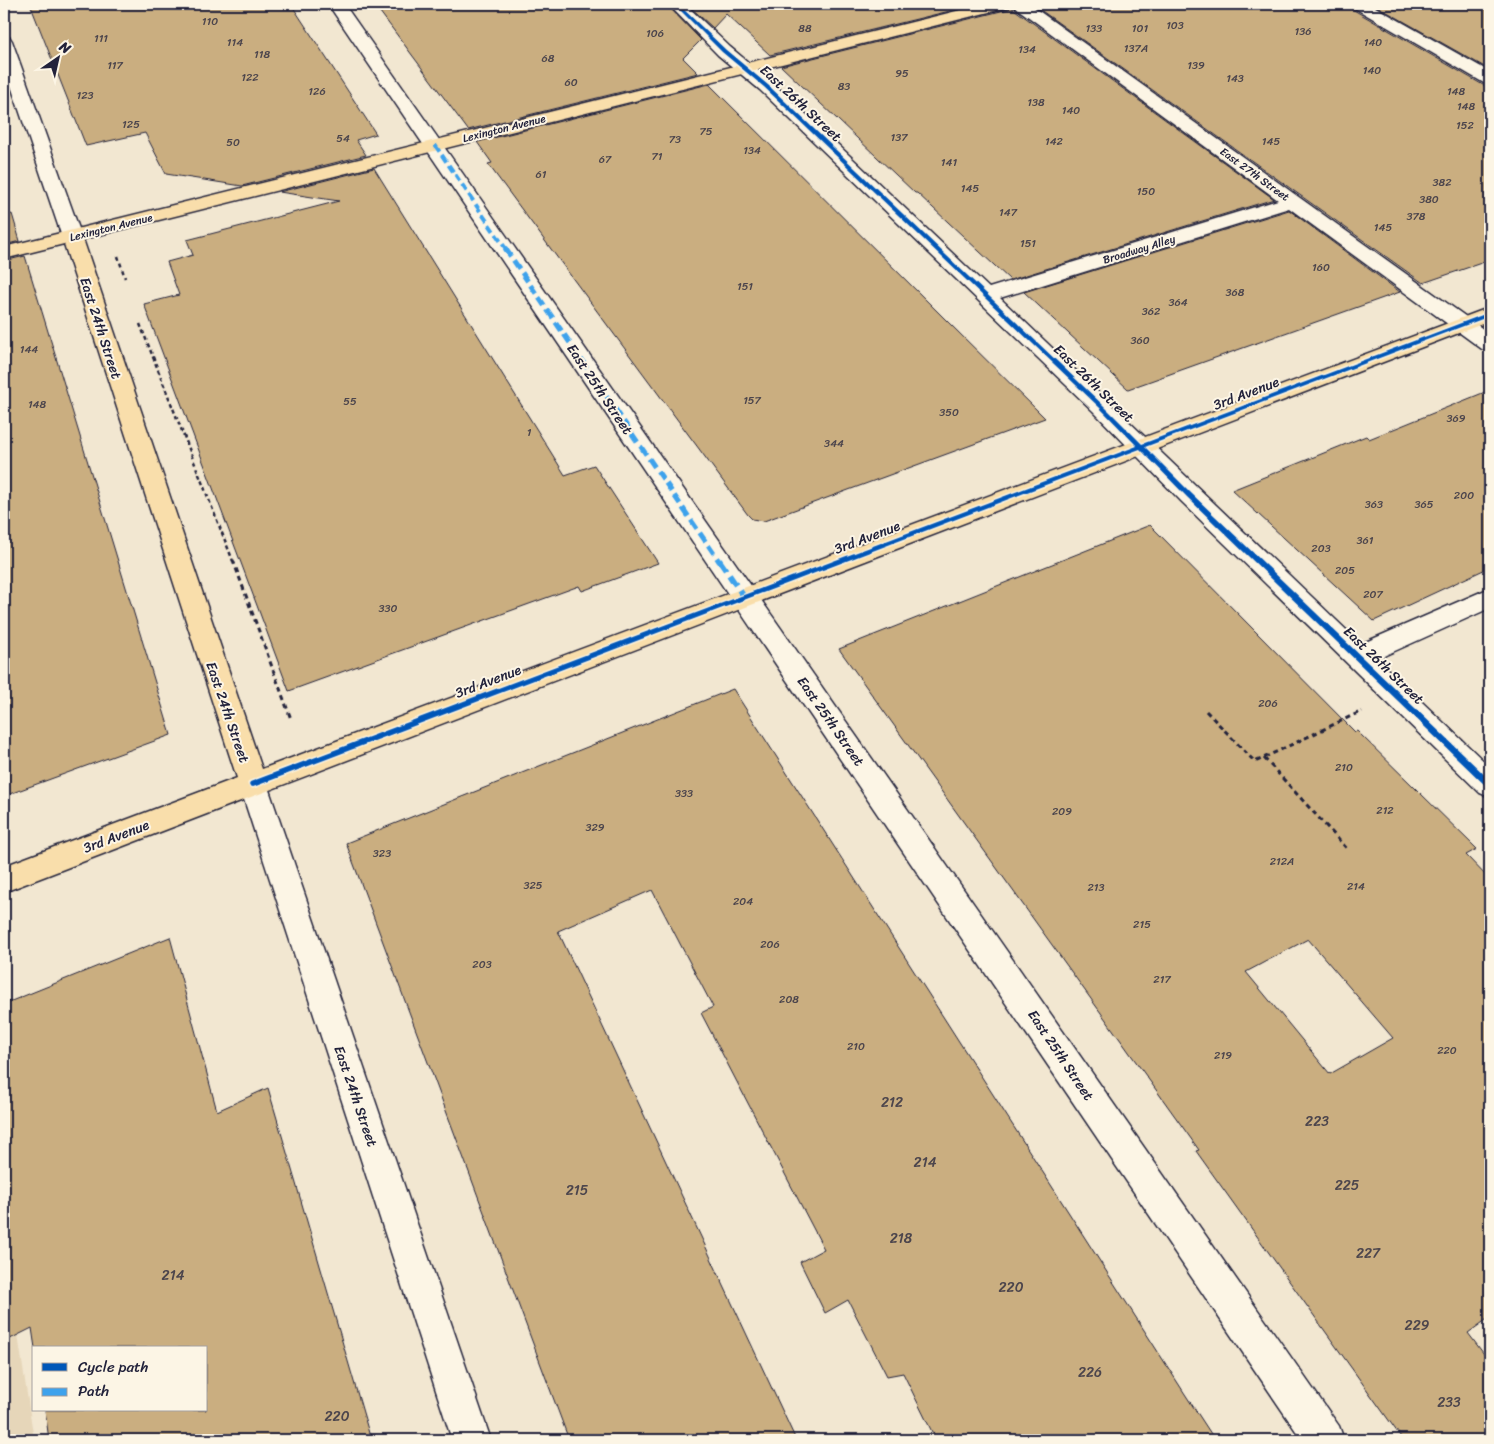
<svg xmlns="http://www.w3.org/2000/svg" width="1494" height="1444" font-family="Sriracha,sans-serif">
	<rect width="100%" height="100%" fill="#f2e7d1"/>
	<filter id="ink" filterUnits="userSpaceOnUse"><feTurbulence type="fractalNoise" baseFrequency=".02" numOctaves="2"/><feDisplacementMap in="SourceGraphic" scale="10" xChannelSelector="R" yChannelSelector="G"/><feConvolveMatrix kernelMatrix="1 2 1 2 8 2 1 2 1" color-interpolation-filters="sRGB"/></filter>
	<g filter="url(#ink)">
		<path fill="#e6d6b9" d="M4,1240L18,1335L34,1440H4Z"/>
		<g fill="#caae80" stroke="#22223b" fill-rule="evenodd">
			<path d="M30,4H291L376,134L356,140L366,155L242,186L166,174L145,133L86,146Z"/>
			<path d="M374,4H666L701,40L683,58L698,73L468,130Z"/>
			<path d="M687,4H978L770,55L726,14L713,28Z"/>
			<path d="M1032,4H1349L1352,9L1483,85L1490,86V260L1423,283Z"/>
			<path d="M1373,4H1490V70Z"/>
			<path d="M1011,7L1274,199L1010,280L917,193H915L781,66L1009,9Z"/>
			<path d="M709,84L946,320L1045,418L764,521L752,519L748,515L488,164L492,163L477,142Z"/>
			<path d="M374,168L565,475L594,465L658,563L582,591L579,586L289,691L144,304L179,295L167,262L193,255L187,240L339,201L279,192Z"/>
			<path d="M1289,210L1400,292L1128,389L1024,292Z"/>
			<path d="M12,214L20,241L4,245V216Z"/>
			<path d="M25,256L171,735L4,796V261Z"/>
			<path d="M1490,390V567L1374,621L1232,490L1366,436L1369,439Z"/>
			<path d="M1150,525L1355,732L1357,731L1477,849L1466,855L1490,880V1317L1468,1333L1490,1362V1440H1403L1196,1151L1199,1150L1119,1038L839,649ZM1308,939L1393,1038L1330,1074L1246,972Z"/>
			<path d="M733,689L1185,1394L1215,1440H936L903,1373L887,1376L848,1300L825,1313L800,1262L824,1249L701,1013L713,1007L652,890L558,931L796,1440H569L346,843Z"/>
			<path d="M170,937L217,1111L268,1088L371,1440H49L45,1410H206V1348H35L32,1328L4,1342V1004Z"/>
		</g>
		<g fill="none" stroke-linecap="round" stroke-linejoin="round">
			<defs>
				<g id="minor">
					<path d="M328,4H344L1339,1426L1344,1440H1302Z"/>
					<path d="M668,4H685L730,47L772,82L989,288L1278,200L1011,4H1029L1490,334V351L1482,349L1289,208L1000,298L1361,644L1490,588V608L1377,659L1490,767V797L1480,793L1181,501L1093,411L760,90L718,55Z"/>
					<path d="M1351,4H1370L1490,72V84L1484,83L1353,7Z"/>
					<path d="M4,36L10,38L12,41L82,237L79,241L72,243L65,241L62,237L4,65Z"/>
					<path d="M253,772L263,776L267,784L491,1440H452L239,784L243,776Z"/>
				</g>
				<path id="major" d="M985,4H1011L1009,7L83,239L262,769L1483,310L1490,308V321L4,892V866L237,778L64,244L4,259V247Z"/>
			</defs>
			<use href="#minor" stroke="#22223b" stroke-width="3"/>
			<use href="#major" stroke="#22223b" stroke-width="3"/>
			<g stroke="#22223b" stroke-width="2.5" stroke-dasharray="4 3" stroke-linecap="butt">
				<path d="M118,256L125,278"/>
				<path d="M140,324L233,561"/>
			</g>
			<g stroke="#22223b" stroke-width="3" stroke-dasharray="5 4" stroke-linecap="butt">
				<path d="M233,560L291,719"/>
				<path d="M1206,711L1255,762L1362,711"/>
				<path d="M1264,758L1349,851"/>
			</g>
			<use href="#minor" fill="#fcf5e5" fill-rule="evenodd"/>
			<use href="#major" fill="#f9deab" fill-rule="evenodd"/>
			<path stroke="#3ea2ec" stroke-width="4" stroke-dasharray="8 4" stroke-linecap="butt" d="M435,145L506,249"/>
			<path stroke="#3ea2ec" stroke-width="5" stroke-dasharray="10 5" stroke-linecap="butt" d="M505,248L719,561"/>
			<path stroke="#3ea2ec" stroke-width="6" stroke-dasharray="12 6" stroke-linecap="butt" d="M719,560L744,597"/>
			<defs>
				<path id="cycleway" d="M674,4H678L726,50L768,85L1103,405L1142,444L1490,312V316L1145,447L1191,493L1490,780V788L1487,787L1187,497L1140,449L256,786L253,787L250,786L249,784L250,782L1137,446L1099,407L764,87L722,52Z"/>
			</defs>
			<use href="#cycleway" stroke="#fcf5e5" stroke-width="3"/>
			<use href="#cycleway" fill="#0057b8" fill-rule="evenodd"/>
		</g>
	</g>
	<g text-anchor="middle" stroke-width="4" stroke-linejoin="round" paint-order="stroke">
		<g font-size="11" fill="#4c454c">
			<text x="210" y="25">110</text>
			<text x="1175" y="29">103</text>
			<text x="805" y="32">88</text>
			<text x="1094" y="32">133</text>
			<text x="1140" y="32">101</text>
			<text x="1303" y="35">136</text>
			<text x="655" y="37">106</text>
			<text x="101" y="42">111</text>
			<text x="235" y="46">114</text>
			<text x="1373" y="46">140</text>
			<text x="1136" y="52">137A</text>
			<text x="1027" y="53">134</text>
			<text x="262" y="58">118</text>
			<text x="548" y="62">68</text>
			<text x="115" y="69">117</text>
			<text x="1196" y="69">139</text>
			<text x="1372" y="74">140</text>
			<text x="902" y="77">95</text>
			<text x="250" y="81">122</text>
			<text x="1235" y="82">143</text>
			<text x="571" y="86">60</text>
			<text x="844" y="90">83</text>
			<text x="317" y="95">126</text>
			<text x="1456" y="95">148</text>
			<text x="85" y="99">123</text>
			<text x="1036" y="106">138</text>
			<text x="1466" y="110">148</text>
			<text x="1071" y="114">140</text>
			<text x="131" y="128">125</text>
			<text x="1465" y="129">152</text>
			<text x="706" y="135">75</text>
			<text x="899" y="141">137</text>
			<text x="343" y="142">54</text>
			<text x="675" y="143">73</text>
			<text x="1054" y="145">142</text>
			<text x="1271" y="145">145</text>
			<text x="233" y="146">50</text>
			<text x="752" y="154">134</text>
			<text x="657" y="160">71</text>
			<text x="605" y="163">67</text>
			<text x="949" y="166">141</text>
			<text x="541" y="178">61</text>
			<text x="1442" y="186">382</text>
			<text x="970" y="192">145</text>
			<text x="1146" y="195">150</text>
			<text x="1429" y="203">380</text>
			<text x="1008" y="216">147</text>
			<text x="1416" y="220">378</text>
			<text x="1383" y="231">145</text>
			<text x="1028" y="247">151</text>
			<text x="1321" y="271">160</text>
			<text x="745" y="290">151</text>
			<text x="1235" y="296">368</text>
			<text x="1178" y="306">364</text>
			<text x="1151" y="315">362</text>
			<text x="1140" y="344">360</text>
			<text x="29" y="353">144</text>
			<text x="752" y="404">157</text>
			<text x="350" y="405">55</text>
			<text x="37" y="408">148</text>
			<text x="949" y="416">350</text>
			<text x="1456" y="422">369</text>
			<text x="529" y="436">1</text>
			<text x="834" y="447">344</text>
			<text x="1464" y="499">200</text>
			<text x="1374" y="508">363</text>
			<text x="1424" y="508">365</text>
			<text x="1365" y="544">361</text>
			<text x="1321" y="552">203</text>
			<text x="1345" y="574">205</text>
			<text x="1373" y="598">207</text>
			<text x="388" y="612">330</text>
			<text x="1268" y="707">206</text>
			<text x="1344" y="771">210</text>
			<text x="684" y="797">333</text>
			<text x="1385" y="814">212</text>
			<text x="1062" y="815">209</text>
			<text x="595" y="831">329</text>
			<text x="382" y="857">323</text>
			<text x="1282" y="865">212A</text>
			<text x="533" y="889">325</text>
			<text x="1356" y="890">214</text>
			<text x="1096" y="891">213</text>
			<text x="743" y="905">204</text>
			<text x="1142" y="928">215</text>
			<text x="770" y="948">206</text>
			<text x="482" y="968">203</text>
			<text x="1162" y="983">217</text>
			<text x="789" y="1003">208</text>
			<text x="856" y="1050">210</text>
			<text x="1447" y="1054">220</text>
			<text x="1223" y="1059">219</text>
		</g>
		<g font-size="11" fill="#22223b" stroke="#fcf5e5">
			<text transform="translate(504 128) rotate(-14)" y="4">Lexington Avenue</text>
			<text transform="translate(1255 174) rotate(36)" y="4">East 27th Street</text>
			<text transform="translate(111 227) rotate(-14)" y="4">Lexington Avenue</text>
			<text transform="translate(1139 249) rotate(-17)" y="4">Broadway Alley</text>
		</g>
		<g font-size="14" fill="#22223b" stroke="#fcf5e5">
			<text transform="translate(801 103) rotate(43)" y="5">East 26th Street</text>
			<text transform="translate(101 328) rotate(72)" y="5">East 24th Street</text>
			<text transform="translate(1094 383) rotate(44)" y="5">East 26th Street</text>
			<text transform="translate(600 389) rotate(56)" y="5">East 25th Street</text>
			<text transform="translate(1246 393) rotate(-21)" y="5">3rd Avenue</text>
			<text transform="translate(867 537) rotate(-21)" y="5">3rd Avenue</text>
			<text transform="translate(1384 665) rotate(44)" y="5">East 26th Street</text>
			<text transform="translate(488 681) rotate(-21)" y="5">3rd Avenue</text>
			<text transform="translate(228 712) rotate(71)" y="5">East 24th Street</text>
			<text transform="translate(831 721) rotate(55)" y="5">East 25th Street</text>
			<text transform="translate(116 836) rotate(-21)" y="5">3rd Avenue</text>
			<text transform="translate(1061 1055) rotate(56)" y="5">East 25th Street</text>
			<text transform="translate(356 1096) rotate(71)" y="5">East 24th Street</text>
		</g>
		<g font-size="14" fill="#4c454c">
			<text x="892" y="1107">212</text>
			<text x="1317" y="1126">223</text>
			<text x="925" y="1167">214</text>
			<text x="1347" y="1190">225</text>
			<text x="577" y="1195">215</text>
			<text x="901" y="1243">218</text>
			<text x="1368" y="1258">227</text>
			<text x="173" y="1280">214</text>
			<text x="1011" y="1292">220</text>
			<text x="1417" y="1330">229</text>
			<text x="1090" y="1377">226</text>
			<text x="1449" y="1407">233</text>
			<text x="337" y="1421">220</text>
		</g>
	</g>
	<rect width="1494" height="1444" fill="none" stroke="#fcf5e5" stroke-width="20"/>
	<rect x="10" y="10" width="1474" height="1424" fill="none" stroke="#22223b" stroke-width="2" filter="url(#ink)"/>
	<rect x="32" y="1346" width="175" height="65" fill="#fcf5e5" stroke="#a5a1a1"/>
	<rect x="42" y="1363" width="25" height="8" fill="#0057b8" stroke="#a5a1a1"/>
	<text x="78" y="1372" font-size="15" fill="#22223b">Cycle path</text>
	<rect x="42" y="1388" width="25" height="8" fill="#3ea2ec" stroke="#a5a1a1"/>
	<text x="78" y="1396" font-size="15" fill="#22223b">Path</text>
	<g transform="translate(58 58) rotate(34)" stroke="#fcf5e5" stroke-width="4" paint-order="stroke">
	<path d="M0-4L9 19L0 12L-9 19Z" fill="#22223b"/>
	<text y="-8" font-size="14" font-weight="bold" text-anchor="middle" fill="#22223b">N</text>
	</g>
</svg>
